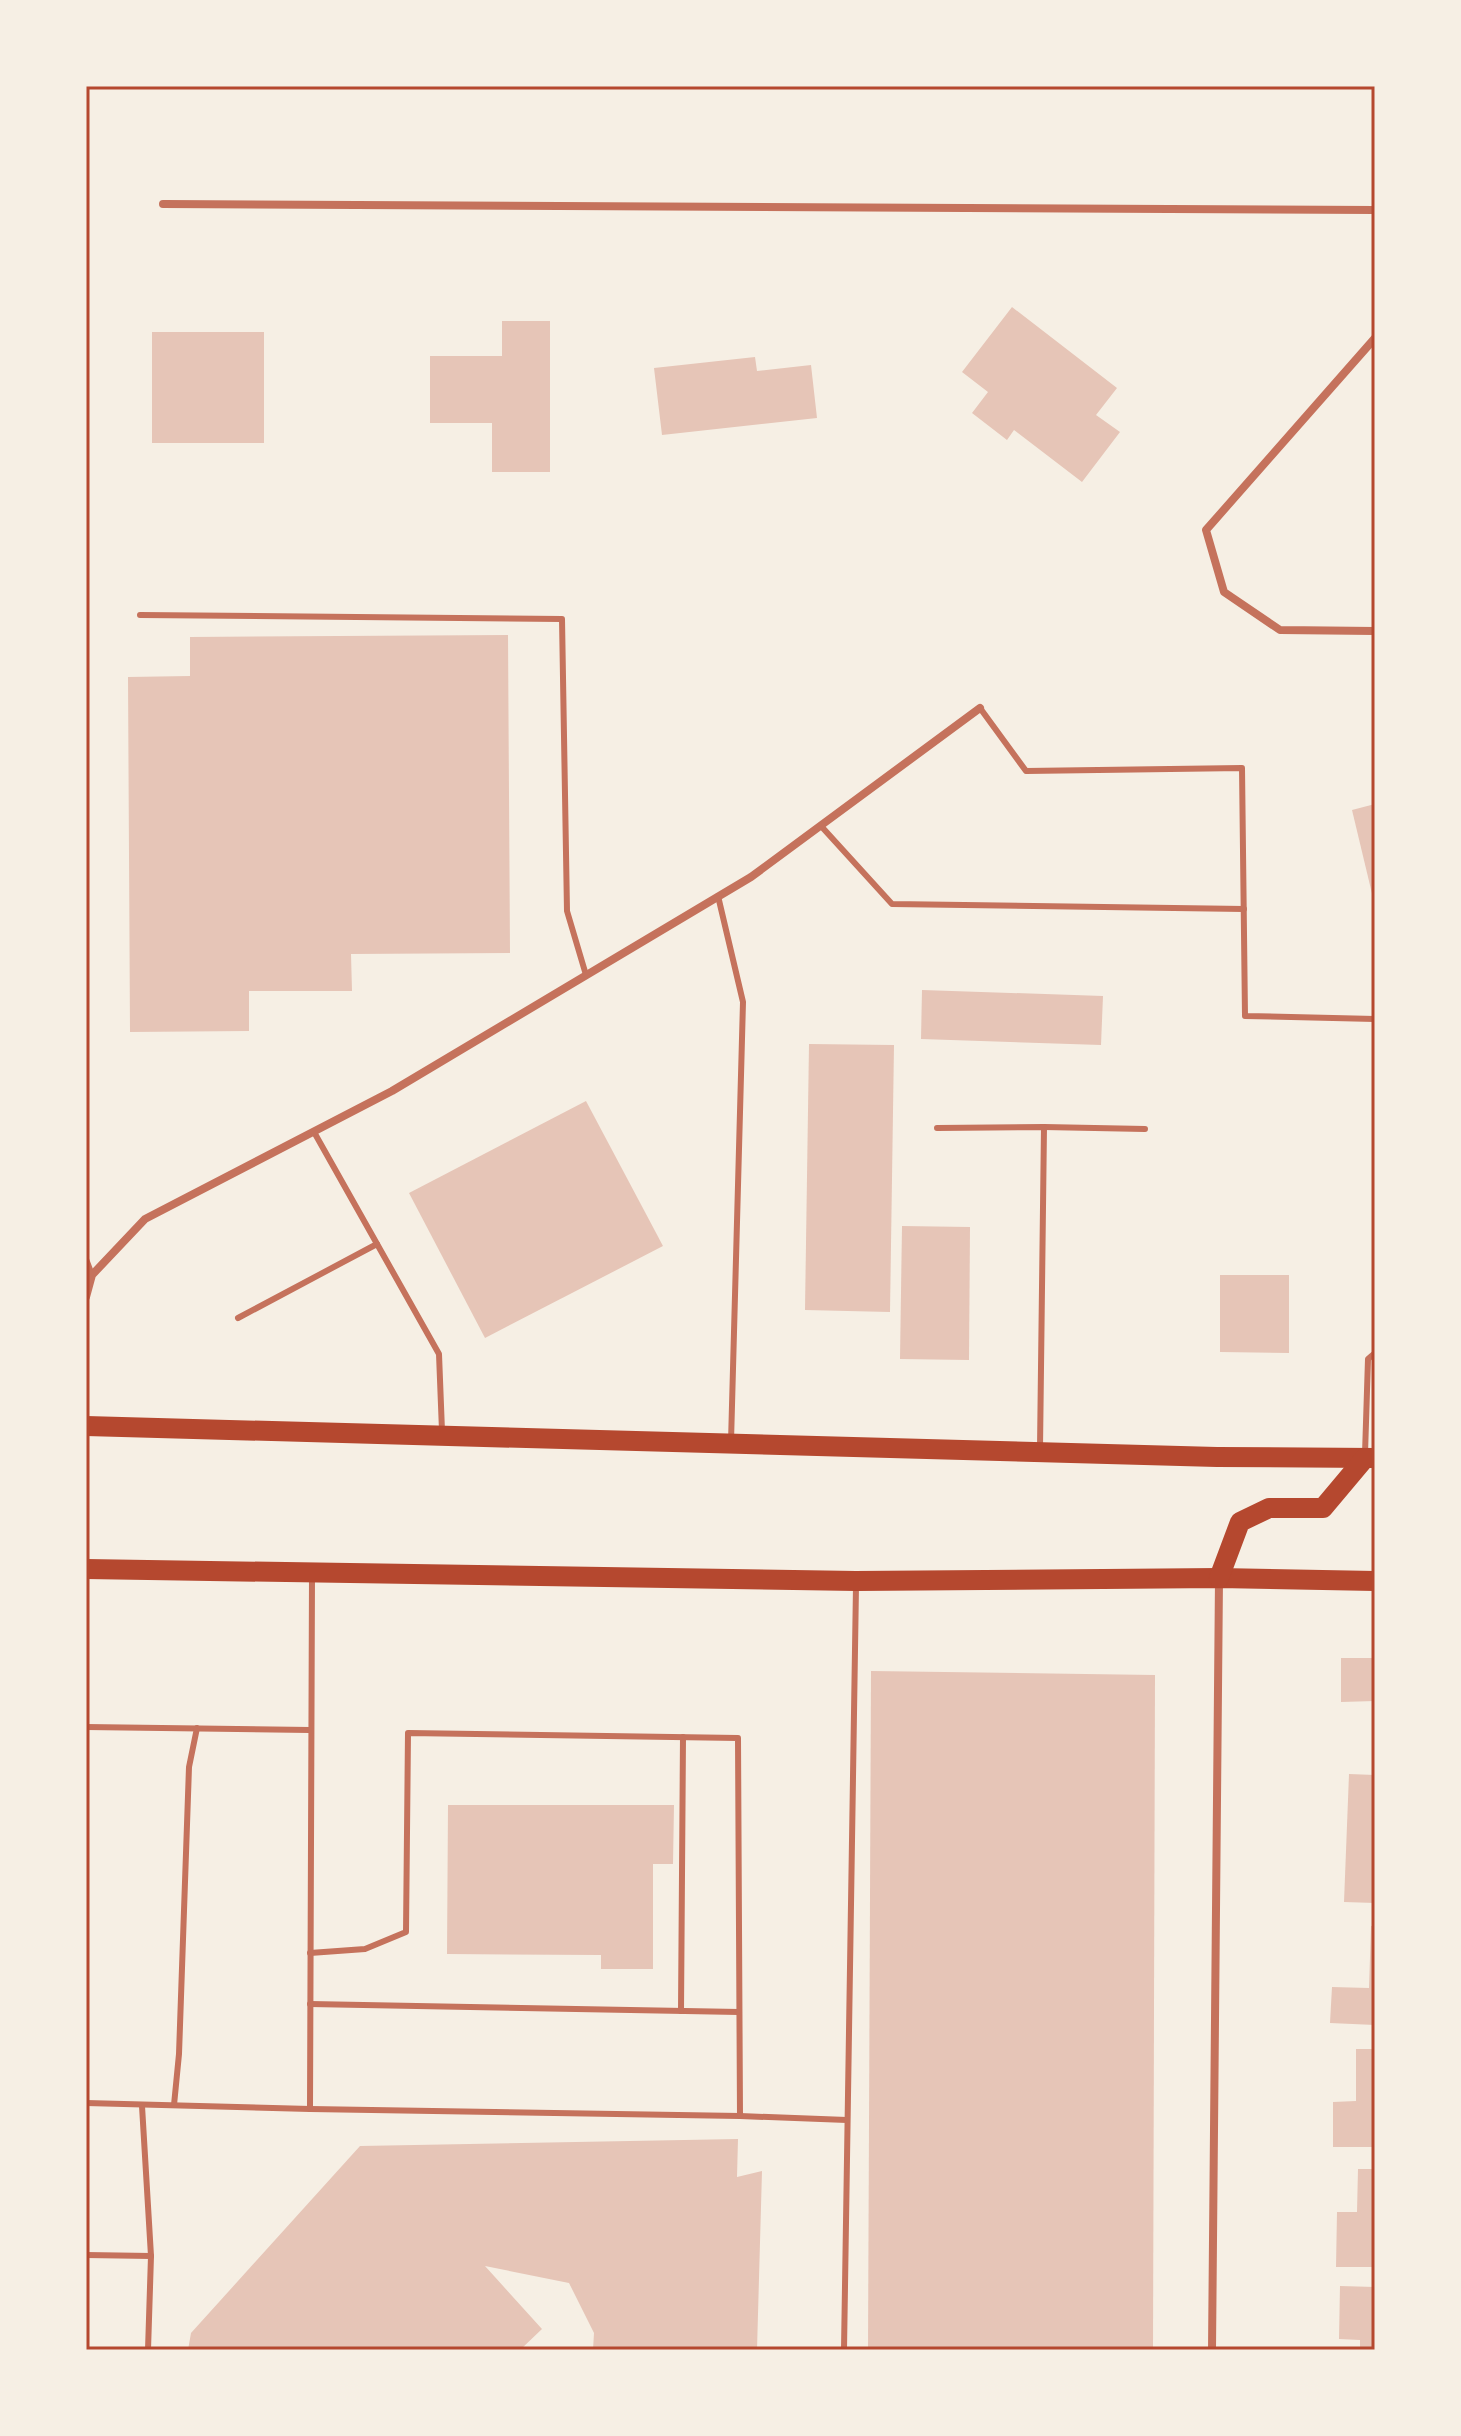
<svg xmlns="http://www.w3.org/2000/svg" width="1461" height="2436" font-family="'Open Sans',sans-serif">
	<rect width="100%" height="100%" fill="#f6efe4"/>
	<g fill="#e6c5b7">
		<path d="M1012,307L1117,388L1096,415L1120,432L1082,482L1014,430L1007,440L972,413L988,392L962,372Z"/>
		<path d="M502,321H550V472H492V423H430V356H502Z"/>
		<rect x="152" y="332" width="112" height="111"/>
		<path d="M755,357L757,371L811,365L817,418L662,435L654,368Z"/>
		<path d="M508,635L510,953L351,954L352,991H249V1031L130,1032L128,677L190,676V637Z"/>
		<path d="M1375,804V902H1374L1352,810Z"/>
		<path d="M922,990L1103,996L1101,1045L921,1039Z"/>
		<path d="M809,1044L894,1045L890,1312L805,1310Z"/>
		<path d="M586,1101L663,1246L485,1338L409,1193Z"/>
		<path d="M902,1226L970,1227L969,1360L900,1359Z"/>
		<path d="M1220,1275H1289V1353L1220,1352Z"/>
		<path d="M1341,1658H1375V1701L1341,1702Z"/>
		<path d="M871,1671L1155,1675L1153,2350H868Z"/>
		<path d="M1349,1774L1375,1775V1903L1344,1902Z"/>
		<path d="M448,1805H674L673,1864H653V1969H601V1955L447,1954Z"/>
		<path d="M1371,1926H1375V2025L1330,2023L1332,1987L1369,1988Z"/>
		<path d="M1356,2049H1375V2147H1333V2102L1356,2101Z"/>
		<path d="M738,2139L737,2177L762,2171L757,2350H593L594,2333L569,2283L485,2266L542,2329L520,2350H188L191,2333L360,2146Z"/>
		<path d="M1358,2169H1375V2267H1336L1337,2212H1357Z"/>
		<path d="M1340,2286L1375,2287V2350H1360V2340L1339,2339Z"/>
	</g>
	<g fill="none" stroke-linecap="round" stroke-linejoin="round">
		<g stroke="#c5725c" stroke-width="6">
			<path d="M140,615L562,619L567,911L586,975"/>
			<path d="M980,708L1026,771L1242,768L1245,1016L1375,1019"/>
			<path d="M821,826L892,904L1244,909"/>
			<path d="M718,896L743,1002L731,1442"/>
			<path d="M1044,1127L1145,1129"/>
			<path d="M937,1128L1044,1127L1040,1448"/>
			<path d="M314,1132L439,1354L442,1431"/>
			<path d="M86,1259L92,1275"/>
			<path d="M238,1318L377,1244"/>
			<path d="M1365,1454L1368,1359L1375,1353"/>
			<path d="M86,1727L310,1730"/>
			<path d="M310,2004L739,2012"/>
			<path d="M681,2011L683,1737"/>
			<path d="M86,2103L310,2109L312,1576"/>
			<path d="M174,2105L179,2054L189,1767L197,1728"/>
			<path d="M310,2109L740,2116L738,1738L408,1733L406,1932L365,1949L310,1953"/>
			<path d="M740,2116L847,2120"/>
			<path d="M86,2255L151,2256L142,2106"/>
			<path d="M148,2350L151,2256"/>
			<path d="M844,2350L856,1586"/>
		</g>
		<g stroke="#c5725c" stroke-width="8">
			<path d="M163,204L1375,210"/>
			<path d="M1375,338L1206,530L1224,592L1280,630L1375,631"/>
			<path d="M86,1297L92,1275L145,1219L392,1091L751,877L980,708"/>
			<path d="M1212,2350L1219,1579"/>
		</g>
		<g stroke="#b5482f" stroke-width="20">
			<path d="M86,1426L1217,1457L1375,1458"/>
			<path d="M86,1569L856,1581L1219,1578L1375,1581"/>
			<path d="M1219,1578L1240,1522L1269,1508H1323L1365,1458"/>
		</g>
	</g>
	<rect width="1461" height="2436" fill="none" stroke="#f6efe4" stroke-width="176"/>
	<rect x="88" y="88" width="1285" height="2260" fill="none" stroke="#b5482f" stroke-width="3"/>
</svg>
